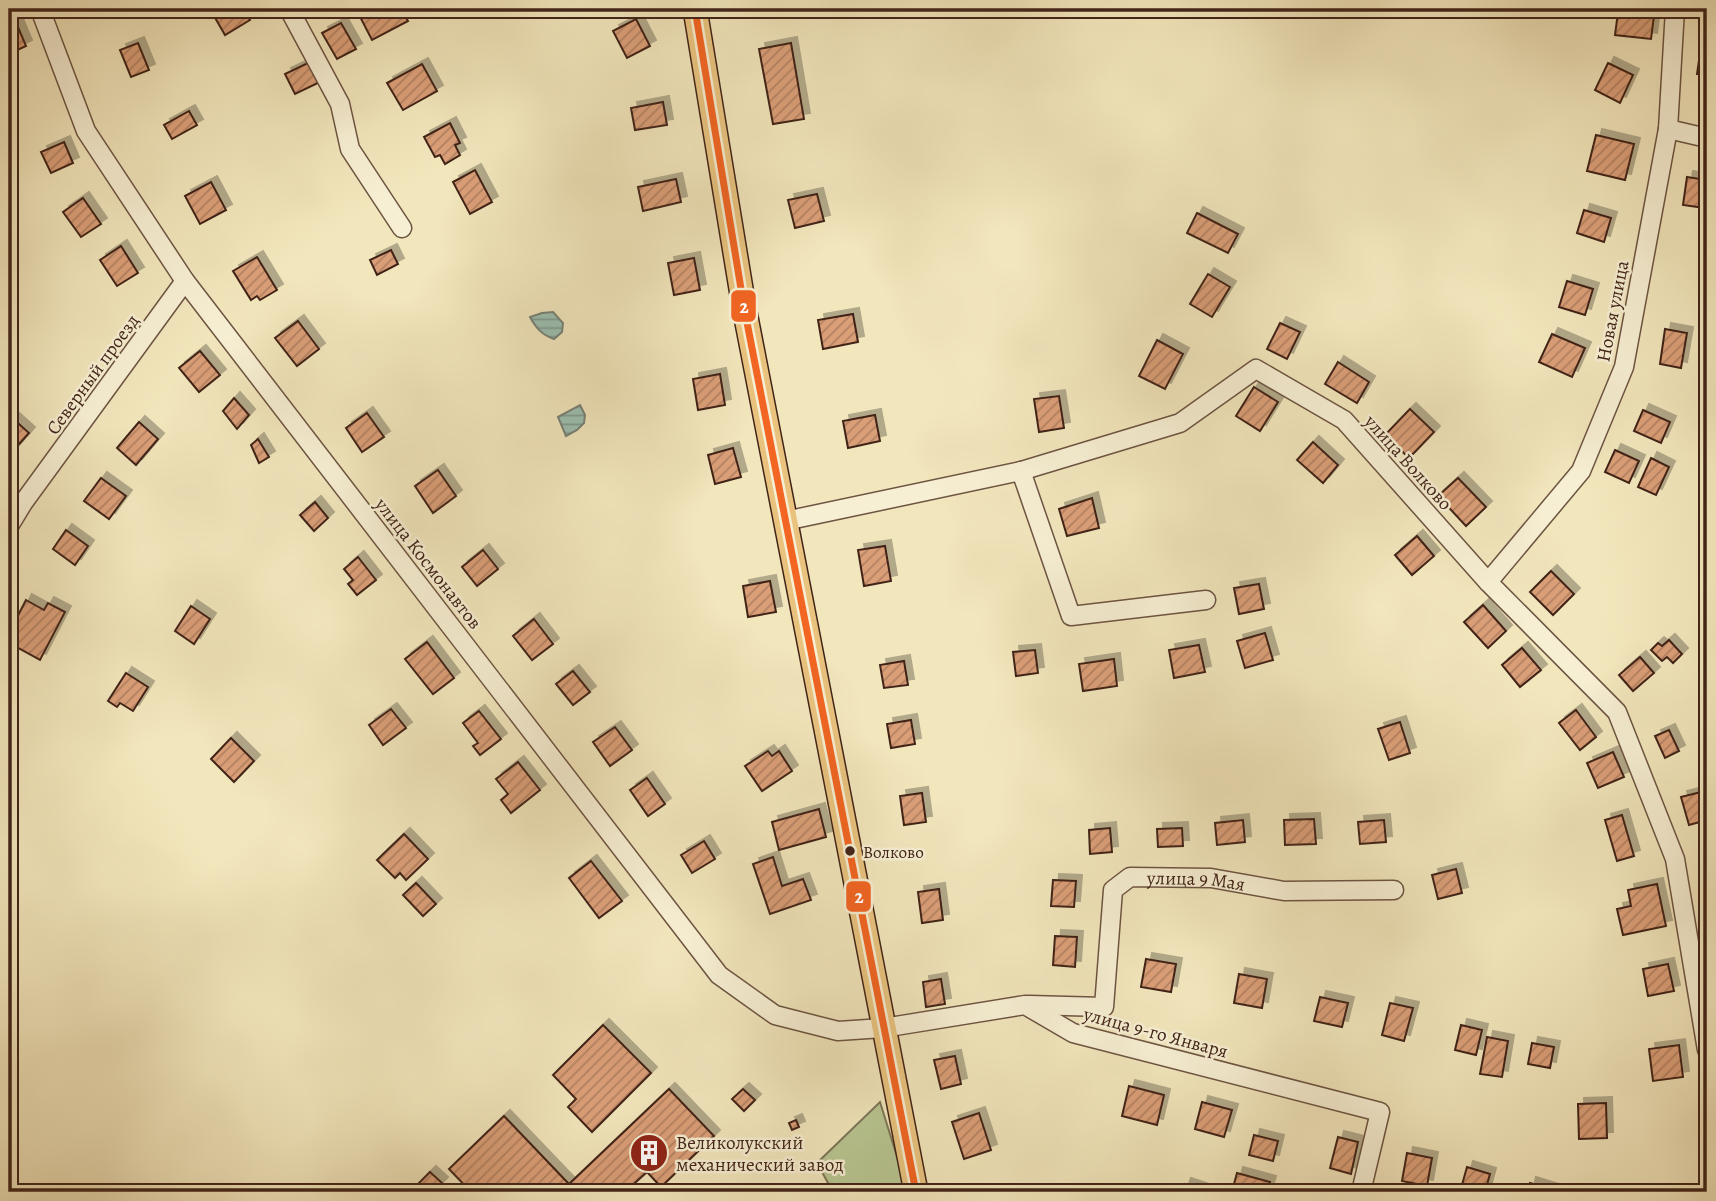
<svg xmlns="http://www.w3.org/2000/svg" width="1716" height="1201" font-family="Alegreya,serif">
	<defs>
		<pattern id="water-rules" width="6" height="5" patternUnits="userSpaceOnUse" patternTransform="scale(1.75)"><rect width="6" height="5" fill="#9bbfb2"/><path d="M0 2.5h6" fill="none" stroke="#809b90"/></pattern>
		<pattern id="building-hatch" width="6" height="6" patternUnits="userSpaceOnUse" patternTransform="scale(1.75)"><rect width="6" height="6" fill="#db9f78"/><path d="M-1 1l2-2M0 6l6-6M5 7l2-2" fill="none" stroke="#b38162"/></pattern>
		<filter id="shadow"><feDropShadow dx="6" dy="-6" stdDeviation="0" flood-color="#0004"/></filter>
	</defs>
	<rect width="100%" height="100%" fill="#f2e6bc"/>
	<filter id="stains"><feTurbulence type="fractalNoise" baseFrequency=".00286" numOctaves="4"/><feColorMatrix values="0 0 0 0 .2 0 0 0 0 .09 0 0 0 0 .02 0 0 0 .5 -.17"/></filter>
	<radialGradient id="worn" r=".72"><stop offset=".6" stop-color="#630" stop-opacity="0"/><stop offset="1" stop-color="#630" stop-opacity=".3"/></radialGradient>
	<path fill="#b8c692" stroke="#7c7556" stroke-width="2" d="M880,1102L908,1192H833L817,1163Z"/>
	<g fill="url(#water-rules)" stroke="#778175" stroke-width="2">
		<path d="M553,312L563,323L562,332L554,339C542,335 536,328 530,317L542,313Z"/>
		<path d="M580,405L585,415L584,423L577,430L566,436L558,417Z"/>
	</g>
	<g fill="url(#building-hatch)" stroke="#412419" stroke-width="2" filter="url(#shadow)">
		<path d="M210,9H243L250,20L225,35Z"/>
		<path d="M356,9H401L408,21L372,40Z"/>
		<path d="M1618,12L1654,16L1651,39L1615,35Z"/>
		<path d="M636,19L650,46L627,58L613,31Z"/>
		<path d="M15,20L26,46L9,54V23Z"/>
		<path d="M341,23L356,49L337,59L322,33Z"/>
		<path d="M138,43L149,70L131,77L120,50Z"/>
		<path d="M791,43L804,119L773,124L759,49Z"/>
		<path d="M1701,47L1707,48V76L1697,74Z"/>
		<path d="M312,61L322,81L295,94L285,74Z"/>
		<path d="M1608,63L1633,75L1620,103L1595,90Z"/>
		<path d="M422,64L437,91L403,110L387,83Z"/>
		<path d="M663,102L667,125L635,130L631,108Z"/>
		<path d="M189,111L197,125L172,139L164,125Z"/>
		<path d="M450,123L460,143L455,145L460,155L445,164L440,155L435,157L424,137Z"/>
		<path d="M1596,135L1634,144L1625,180L1587,171Z"/>
		<path d="M64,142L73,163L51,173L41,152Z"/>
		<path d="M475,170L492,202L470,214L453,182Z"/>
		<path d="M1687,177L1707,180L1705,208L1683,205Z"/>
		<path d="M676,179L681,202L643,211L638,187Z"/>
		<path d="M211,182L226,210L200,224L185,196Z"/>
		<path d="M817,194L824,221L795,228L788,200Z"/>
		<path d="M83,198L101,224L81,237L63,212Z"/>
		<path d="M1584,210L1611,218L1604,242L1577,233Z"/>
		<path d="M1197,213L1238,234L1228,253L1187,233Z"/>
		<path d="M121,246L138,273L117,286L100,260Z"/>
		<path d="M391,250L398,264L377,275L370,260Z"/>
		<path d="M257,257L277,290L260,300L257,296L251,300L233,271Z"/>
		<path d="M694,258L700,290L674,295L668,263Z"/>
		<path d="M1208,274L1230,287L1212,317L1190,304Z"/>
		<path d="M1567,281L1593,289L1585,315L1559,307Z"/>
		<path d="M853,314L858,342L823,349L818,320Z"/>
		<path d="M298,321L319,349L297,366L275,338Z"/>
		<path d="M1280,323L1300,332L1287,359L1267,349Z"/>
		<path d="M1665,329L1687,333L1681,368L1660,364Z"/>
		<path d="M1552,334L1585,348L1572,377L1539,362Z"/>
		<path d="M1157,340L1183,354L1165,389L1139,376Z"/>
		<path d="M200,351L220,375L199,392L179,368Z"/>
		<path d="M1338,362L1369,382L1357,403L1325,384Z"/>
		<path d="M720,374L725,405L698,410L693,379Z"/>
		<path d="M1254,387L1278,402L1260,431L1236,416Z"/>
		<path d="M1059,396L1064,428L1039,432L1034,399Z"/>
		<path d="M234,398L249,415L237,429L223,411Z"/>
		<path d="M1410,409L1434,432L1409,458L1385,435Z"/>
		<path d="M1643,410L1670,422L1661,443L1634,431Z"/>
		<path d="M367,413L384,437L362,452L346,428Z"/>
		<path d="M9,415L29,433L13,451L9,447Z"/>
		<path d="M875,415L880,441L848,448L843,421Z"/>
		<path d="M139,422L158,439L136,465L117,448Z"/>
		<path d="M258,439L269,457L259,463L251,445Z"/>
		<path d="M1313,442L1338,465L1323,483L1297,460Z"/>
		<path d="M733,448L741,477L715,484L708,455Z"/>
		<path d="M1615,450L1639,461L1629,483L1605,472Z"/>
		<path d="M1651,458L1669,467L1656,495L1638,487Z"/>
		<path d="M438,470L456,496L433,513L415,486Z"/>
		<path d="M101,478L126,496L109,519L84,501Z"/>
		<path d="M1458,478L1486,507L1466,526L1438,496Z"/>
		<path d="M1092,498L1099,528L1067,536L1059,509Z"/>
		<path d="M315,502L328,518L314,531L300,515Z"/>
		<path d="M66,530L88,546L75,565L53,549Z"/>
		<path d="M1417,536L1434,556L1412,575L1395,555Z"/>
		<path d="M885,546L891,581L864,586L858,550Z"/>
		<path d="M483,550L498,569L477,586L462,567Z"/>
		<path d="M358,557L376,580L357,595L348,584L353,580L344,569Z"/>
		<path d="M1551,571L1574,594L1553,615L1530,592Z"/>
		<path d="M770,581L776,612L748,617L743,586Z"/>
		<path d="M1259,584L1264,609L1239,614L1234,588Z"/>
		<path d="M26,600L44,610L48,603L65,612L40,660L9,643V633Z"/>
		<path d="M1483,605L1506,631L1488,648L1464,622Z"/>
		<path d="M191,606L210,619L194,644L175,631Z"/>
		<path d="M534,619L553,644L532,660L513,636Z"/>
		<path d="M1265,633L1273,660L1245,668L1237,641Z"/>
		<path d="M1669,640L1682,654L1673,663L1667,657L1662,661L1651,650L1658,643L1662,646Z"/>
		<path d="M427,642L454,678L433,694L405,659Z"/>
		<path d="M1199,645L1205,672L1174,678L1169,650Z"/>
		<path d="M1522,648L1541,670L1520,687L1502,665Z"/>
		<path d="M1035,650L1038,673L1016,676L1013,652Z"/>
		<path d="M1640,657L1654,673L1633,691L1619,675Z"/>
		<path d="M1114,659L1117,686L1083,691L1079,664Z"/>
		<path d="M904,661L908,685L884,688L880,665Z"/>
		<path d="M573,671L590,692L573,705L556,684Z"/>
		<path d="M126,673L148,687L133,711L120,703L117,707L108,701Z"/>
		<path d="M391,709L406,728L383,745L369,725Z"/>
		<path d="M1576,710L1596,737L1580,750L1559,723Z"/>
		<path d="M479,711L501,739L480,755L473,746L478,743L463,723Z"/>
		<path d="M911,720L915,744L891,748L887,724Z"/>
		<path d="M1400,722L1410,753L1389,760L1378,729Z"/>
		<path d="M615,727L632,750L610,766L593,742Z"/>
		<path d="M1669,730L1679,751L1665,758L1655,736Z"/>
		<path d="M231,738L254,761L234,782L211,759Z"/>
		<path d="M768,751L772,756L779,751L792,771L762,791L745,766Z"/>
		<path d="M1613,752L1624,777L1598,788L1587,763Z"/>
		<path d="M518,762L540,790L511,813L501,800L508,794L496,779Z"/>
		<path d="M647,778L665,804L648,816L630,790Z"/>
		<path d="M1705,791L1707,799V820L1689,825L1681,797Z"/>
		<path d="M922,793L926,822L904,825L900,796Z"/>
		<path d="M819,809L826,837L779,850L772,822Z"/>
		<path d="M1622,815L1634,856L1617,861L1605,820Z"/>
		<path d="M1314,819L1316,844L1285,845L1284,820Z"/>
		<path d="M1243,820L1245,842L1217,845L1215,823Z"/>
		<path d="M1384,820L1386,842L1360,844L1358,822Z"/>
		<path d="M1110,828L1112,852L1090,854L1089,830Z"/>
		<path d="M1182,828L1183,846L1158,847L1157,829Z"/>
		<path d="M404,834L428,859L406,880L400,873L395,878L377,860Z"/>
		<path d="M704,841L715,859L692,873L681,855Z"/>
		<path d="M773,857L782,886L803,879L811,900L770,914L753,864Z"/>
		<path d="M591,861L622,901L599,918L569,878Z"/>
		<path d="M1456,869L1462,893L1438,899L1432,875Z"/>
		<path d="M1053,880L1076,881L1074,907L1051,906Z"/>
		<path d="M416,883L436,904L423,916L403,895Z"/>
		<path d="M1657,884L1666,926L1623,935L1617,909L1631,906L1628,890Z"/>
		<path d="M939,889L943,920L922,923L918,892Z"/>
		<path d="M1055,936L1077,937L1075,967L1053,965Z"/>
		<path d="M1146,959L1176,964L1171,992L1141,987Z"/>
		<path d="M1668,964L1674,991L1648,996L1643,969Z"/>
		<path d="M1239,974L1267,979L1262,1008L1234,1003Z"/>
		<path d="M941,979L945,1004L926,1007L923,982Z"/>
		<path d="M1320,997L1348,1003L1342,1027L1314,1021Z"/>
		<path d="M1390,1003L1413,1008L1404,1041L1382,1035Z"/>
		<path d="M603,1025L651,1073L592,1132L568,1107L576,1099L553,1075Z"/>
		<path d="M1461,1025L1482,1030L1476,1055L1455,1050Z"/>
		<path d="M1487,1037L1508,1041L1502,1077L1480,1074Z"/>
		<path d="M1532,1043L1554,1047L1550,1068L1528,1064Z"/>
		<path d="M1679,1045L1683,1077L1653,1081L1649,1049Z"/>
		<path d="M955,1056L961,1084L941,1089L934,1060Z"/>
		<path d="M1129,1086L1164,1095L1157,1125L1122,1116Z"/>
		<path d="M669,1089L714,1136L661,1187L647,1172L625,1192H471L449,1169L504,1116L569,1184Z"/>
		<path d="M743,1089L755,1100L744,1111L732,1099Z"/>
		<path d="M1202,1102L1232,1110L1224,1137L1195,1129Z"/>
		<path d="M1606,1103L1607,1138L1579,1139L1578,1104Z"/>
		<path d="M979,1113L991,1150L964,1159L952,1122Z"/>
		<path d="M796,1120L799,1127L792,1130L789,1123Z"/>
		<path d="M1254,1135L1278,1141L1273,1161L1249,1155Z"/>
		<path d="M1338,1137L1358,1142L1351,1174L1330,1168Z"/>
		<path d="M1407,1153L1432,1158L1427,1186L1402,1181Z"/>
		<path d="M1467,1167L1490,1174L1485,1192H1460Z"/>
		<path d="M430,1172L442,1183L433,1192H422L416,1186Z"/>
		<path d="M1237,1173L1270,1182L1267,1192L1234,1184Z"/>
		<path d="M1530,1183L1559,1192H1528Z"/>
		<path d="M1185,1184L1209,1192H1182Z"/>
	</g>
	<g fill="none" stroke-linecap="round" stroke-linejoin="round">
		<defs>
			<g id="minor">
				<path d="M40,9L86,131L185,281L719,975L775,1015L838,1031L883,1028L1025,1005L1073,1033L1380,1112L1361,1192"/>
				<path d="M289,9L340,104L350,149L402,228"/>
				<path d="M1668,129L1707,138"/>
				<path d="M1021,471L1071,616L1206,600"/>
				<path d="M785,521L1021,471L1180,423L1256,369L1344,420L1488,582L1617,712L1675,859L1707,1050"/>
				<path d="M9,526L23,503L185,281"/>
				<path d="M1488,582L1581,471L1624,367L1668,129L1675,9"/>
				<path id="s1" d="M1029,1005L1104,1007L1113,890L1130,877L1211,878L1284,891L1394,890"/>
			</g>
			<path id="major" d="M695,9L744,307L916,1192"/>
		</defs>
		<use href="#minor" stroke="#6d5442" stroke-width="21"/>
		<use href="#major" stroke="#412419" stroke-width="26"/>
		<use href="#minor" stroke="#f7efd3" stroke-width="18"/>
		<use href="#major" stroke="#e9c37e" stroke-width="23"/>
		<defs>
			<path id="bus-1" d="M695,9L744,307L916,1192"/>
		</defs>
		<use href="#bus-1" stroke="#f7efd3" stroke-width="12"/>
		<use href="#bus-1" stroke="#f26522" stroke-width="7"/>
	</g>
	<defs>
		<symbol id="building-disc" viewBox="-11 -11 22 22"><circle r="9.5" fill="#8f2418" stroke="#f7efd3"/><path d="M-4-6H4V6H1V3H-1V6H-4ZM-2.5-4.3h1.7v1.8h-1.7ZM.8-4.3h1.7v1.8H.8ZM-2.5-1h1.7V.8h-1.7ZM.8-1h1.7V.8H.8Z" fill="#fff"/></symbol>
	</defs>
	<g fill-rule="evenodd">
		<use href="#building-disc" x="627" y="1131" width="44" height="44"/>
	</g>
	<circle fill="#412419" stroke="#f7efd3" stroke-width="2.5" cx="850" cy="851" r="6"/>
	<g text-anchor="middle" stroke-width="5" stroke-linejoin="round" paint-order="stroke">
		<g font-size="17" fill="#412419" stroke="#f7efd3" text-anchor="start">
			<text x="863" y="858">Волково</text>
		</g>
		<g font-size="19" fill="#412419" stroke="#f7efd3">
			<text transform="translate(1612 311) rotate(-79)" y="7">Новая улица</text>
			<text transform="translate(92 374) rotate(-54)" y="7">Северный проезд</text>
			<text transform="translate(1409 462) rotate(48)" y="7">улица Волково</text>
			<text transform="translate(429 563) rotate(52)" y="7">улица Космонавтов</text>
			<text dy="7" stroke="none"><textPath href="#s1" startOffset="280">улица 9 Мая</textPath></text>
			<text transform="translate(1156 1032) rotate(15)" y="7">улица 9-го Января</text>
		</g>
		<g font-size="19" fill="#412419" stroke="#f7efd3" text-anchor="start">
			<text x="676" y="1149">Великолукский<tspan x="676" dy="22">механический завод</tspan></text>
		</g>
	</g>
	<g stroke="#f7efd3" stroke-width="2.5">
		<rect x="730" y="289" width="27" height="34" rx="7" fill="#f26522"/>
		<rect x="845" y="880" width="27" height="33" rx="7" fill="#f26522"/>
	</g>
	<g font-size="19" text-anchor="middle" font-weight="bold" fill="#fff">
		<text x="744" y="313">2</text>
		<text x="859" y="903">2</text>
	</g>
	<rect width="1716" height="1201" fill="none" stroke="#f2e6bc" stroke-width="35"/>
	<rect x="10" y="10" width="1695" height="1180" fill="none" stroke="#412419" stroke-width="3.5"/>
	<rect x="18" y="18" width="1681" height="1166" fill="none" stroke="#412419" stroke-width="2"/>
	<rect width="100%" height="100%" filter="url(#stains)"/>
	<rect width="100%" height="100%" fill="url(#worn)"/>
</svg>
